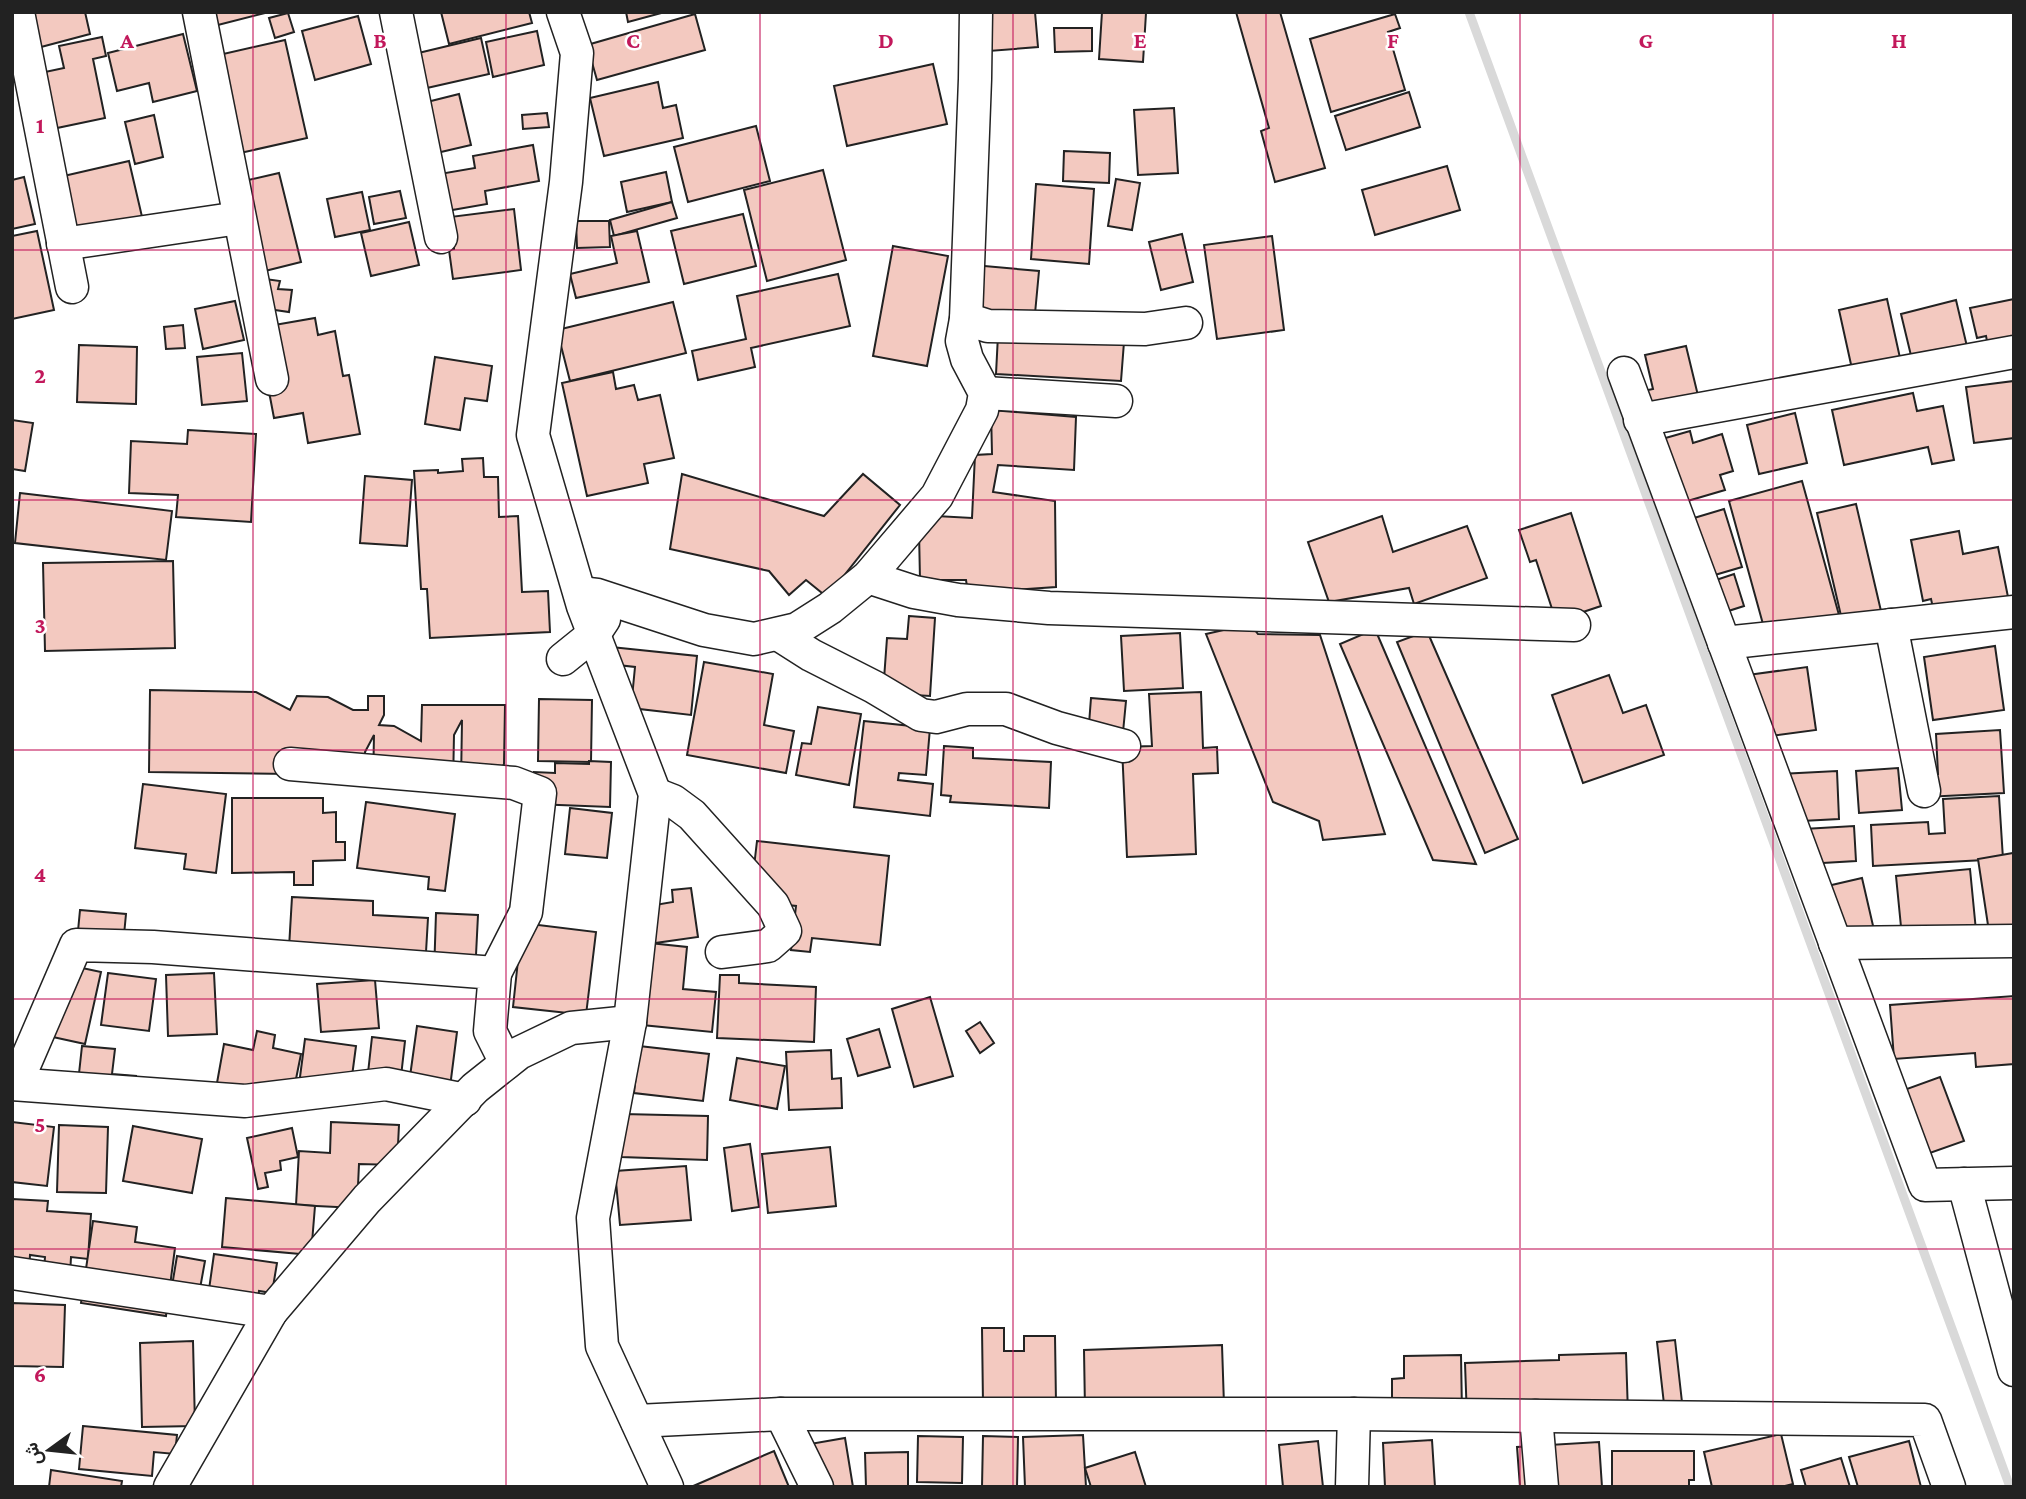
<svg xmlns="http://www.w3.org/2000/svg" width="2026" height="1499" font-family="'Crimson Pro',Vazirmatn,serif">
	<rect width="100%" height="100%" fill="#fff"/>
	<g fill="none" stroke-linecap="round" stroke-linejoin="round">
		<path stroke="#d9d9d9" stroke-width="9" d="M1469,12L2010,1487"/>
	</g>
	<g fill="#f3c9c0" stroke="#222" stroke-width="2">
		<path d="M16,12H85L90,34L26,51Z"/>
		<path d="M206,12H269L210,27Z"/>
		<path d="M441,12H529L532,23L449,44Z"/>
		<path d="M626,12H665L628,22Z"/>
		<path d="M986,12H1035L1038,47L989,51Z"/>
		<path d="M1102,12L1146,13L1143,62L1099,59Z"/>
		<path d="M1236,12H1280L1325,168L1275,182L1261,131L1269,128Z"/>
		<path d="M288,13L294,32L275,38L269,18Z"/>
		<path d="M695,14L705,50L597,80L587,45Z"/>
		<path d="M1395,14L1400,28L1388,32L1405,90L1331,112L1310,39Z"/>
		<path d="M358,16L371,64L315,80L302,31Z"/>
		<path d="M1054,28H1092V51L1055,52Z"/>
		<path d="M537,31L544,65L493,77L486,42Z"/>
		<path d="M183,34L197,91L153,102L149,83L117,91L108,53Z"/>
		<path d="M102,37L106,56L93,59L105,118L57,128L45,72L64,68L59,46Z"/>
		<path d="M481,38L489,74L418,90L410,55Z"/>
		<path d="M285,40L307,138L231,155L210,57Z"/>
		<path d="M933,64L947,124L847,146L834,86Z"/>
		<path d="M658,82L663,108L676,105L683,138L604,156L590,98Z"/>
		<path d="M1409,92L1420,127L1346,150L1335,116Z"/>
		<path d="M459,94L471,145L428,155L415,105Z"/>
		<path d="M1174,108L1178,173L1138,175L1134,110Z"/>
		<path d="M547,113L549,127L523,129L522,115Z"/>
		<path d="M154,115L163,157L135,164L125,122Z"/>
		<path d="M756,126L770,181L688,202L674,147Z"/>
		<path d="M533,145L539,181L485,191L487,204L435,213L428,176L475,168L473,156Z"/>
		<path d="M1064,151L1110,153L1109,183L1063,181Z"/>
		<path d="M129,161L143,221L69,238L55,178Z"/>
		<path d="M1447,166L1460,210L1375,235L1362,190Z"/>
		<path d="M823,170L846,260L767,281L744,190Z"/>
		<path d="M666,172L672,202L627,212L621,182Z"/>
		<path d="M279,173L301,262L257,273L235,183Z"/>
		<path d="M24,177L35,224L12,229V180Z"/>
		<path d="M1116,179L1140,183L1132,230L1108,226Z"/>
		<path d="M1036,184L1094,189L1089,264L1031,259Z"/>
		<path d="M400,191L406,218L374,224L369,197Z"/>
		<path d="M362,192L370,230L335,237L327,199Z"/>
		<path d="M672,202L677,218L614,236L610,220Z"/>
		<path d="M514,209L521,270L453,279L449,250L454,249L450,217Z"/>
		<path d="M743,214L756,266L684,284L671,231Z"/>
		<path d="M576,221H609L610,247L577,248Z"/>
		<path d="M409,222L419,265L371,276L361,233Z"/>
		<path d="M37,231L54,310L12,319V236Z"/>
		<path d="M637,231L649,282L576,298L570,274L617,263L611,236Z"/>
		<path d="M1182,234L1193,282L1161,290L1149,242Z"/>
		<path d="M1272,236L1284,330L1217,339L1204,245Z"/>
		<path d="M893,246L948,256L927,366L873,356Z"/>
		<path d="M973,265L1039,271L1033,335L967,328Z"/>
		<path d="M838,274L850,326L751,348L755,367L698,380L692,351L746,339L737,296Z"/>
		<path d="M265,279L280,281L278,289L292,290L289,312L261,308Z"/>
		<path d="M1887,299L1902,367L1854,378L1839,310Z"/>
		<path d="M2014,299V355L1991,360L1986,336L1977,338L1970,308Z"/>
		<path d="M1956,300L1969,355L1914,368L1901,314Z"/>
		<path d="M235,301L244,340L203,349L195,309Z"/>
		<path d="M673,302L686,353L570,381L557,330Z"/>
		<path d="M315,318L318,335L335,331L343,376L349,375L360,434L308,443L303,413L274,418L257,328Z"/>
		<path d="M183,325L185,348L166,349L164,327Z"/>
		<path d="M998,335L1124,342L1121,381L996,374Z"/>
		<path d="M79,345L137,347L136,404L77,402Z"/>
		<path d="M1686,346L1701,408L1636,423L1629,394L1653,389L1645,355Z"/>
		<path d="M242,353L247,401L202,405L197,357Z"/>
		<path d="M435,357L492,366L487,401L465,398L460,430L425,424Z"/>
		<path d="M613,372L616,389L634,385L638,400L660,395L674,458L644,464L648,483L587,496L562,383Z"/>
		<path d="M2014,381V438L1974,443L1966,387Z"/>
		<path d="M1913,393L1917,411L1943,406L1954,460L1932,464L1928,447L1844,465L1832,410Z"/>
		<path d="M991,410L1076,417L1074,470L998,465L993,492L1055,501L1056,587L968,593L966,580H920L919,531L936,516L972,518L975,455L992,454Z"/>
		<path d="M1795,413L1807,463L1759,474L1747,425Z"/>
		<path d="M12,420L33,423L25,471L12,469Z"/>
		<path d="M188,430L256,434L251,522L176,517L178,495L129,493L131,441L187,444Z"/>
		<path d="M1690,431L1693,443L1722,434L1733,471L1720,475L1725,490L1667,507L1648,443Z"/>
		<path d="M483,458L484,477H498L499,517L518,516L522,592L548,591L550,632L430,638L427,589H421L414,471L438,470V473L463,471L462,459Z"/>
		<path d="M682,474L824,516L863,474L900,505L827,597L806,580L789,595L769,571L670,549Z"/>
		<path d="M365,476L412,480L407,546L360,543Z"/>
		<path d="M1802,481L1839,615L1766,635L1729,501Z"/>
		<path d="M20,493L172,511L166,560L15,543Z"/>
		<path d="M1856,504L1881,611L1842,620L1817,513Z"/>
		<path d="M1724,509L1742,567L1691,582L1674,524Z"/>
		<path d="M1571,513L1601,606L1556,621L1536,560L1530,562L1519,530Z"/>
		<path d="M1382,516L1393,552L1467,526L1487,578L1414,604L1409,588L1329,602L1308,542Z"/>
		<path d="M1959,531L1963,554L1998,547L2010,607L1936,621L1931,599L1923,601L1911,540Z"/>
		<path d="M173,561L175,648L45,651L43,563Z"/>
		<path d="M1734,574L1744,606L1722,613L1695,587Z"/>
		<path d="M909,616L935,618L930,696L883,693L887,638L907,639Z"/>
		<path d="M1228,629H1254L1258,634L1320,635L1385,834L1323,840L1319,821L1273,802L1206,634Z"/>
		<path d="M1375,629L1476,864L1433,860L1340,644Z"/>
		<path d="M1427,631L1518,839L1485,853L1397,642Z"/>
		<path d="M1180,633L1183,688L1124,691L1121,636Z"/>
		<path d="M1995,646L2004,710L1933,720L1924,657Z"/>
		<path d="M611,647L697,656L691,715L631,708L635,667L609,664Z"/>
		<path d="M704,662L773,674L764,725L794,731L786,773L687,755Z"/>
		<path d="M1807,667L1816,730L1748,739L1740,676Z"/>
		<path d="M1609,675L1623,713L1646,705L1664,755L1583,783L1552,695Z"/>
		<path d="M150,690L256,692L290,710L297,696L328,697L353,710H368V696H384V715L379,725L394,726L421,741L422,705H505L504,764L490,792L461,783L462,720L454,735L453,786L373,785L374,735L365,752V775L149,772Z"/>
		<path d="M1201,692L1203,748L1217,747L1218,773L1193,774L1196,854L1127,857L1122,747L1152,746L1149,694Z"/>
		<path d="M1091,698L1126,701L1121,753L1087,750Z"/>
		<path d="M539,699L592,700L591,762L538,761Z"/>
		<path d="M818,707L861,714L849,785L796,775L802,743L811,744Z"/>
		<path d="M864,721L930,728L926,775L899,773L898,780L933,784L930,816L854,807Z"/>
		<path d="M2000,730L2004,793L1925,797L1924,774H1938L1936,734Z"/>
		<path d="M944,746L973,748V758L1051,762L1049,808L950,802L951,796L941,795Z"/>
		<path d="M589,761L611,762L610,807L534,804V772L555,773V763L589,764Z"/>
		<path d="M1898,768L1902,810L1859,813L1856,771Z"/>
		<path d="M1837,771L1839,819L1783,822L1780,774Z"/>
		<path d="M143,784L226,794L216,873L184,869L186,854L135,848Z"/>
		<path d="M1999,796L2003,859L1873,866L1871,825L1928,822L1929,834L1945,833L1943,799Z"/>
		<path d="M232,798H323V813L336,812V842H345V860L313,861V885H294V872L232,873Z"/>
		<path d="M366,802L455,814L445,891L428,889L429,877L357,868Z"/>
		<path d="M570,808L612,813L607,858L565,854Z"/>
		<path d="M1854,826L1856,861L1789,865L1787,830Z"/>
		<path d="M757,841L889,856L880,945L812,938L810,952L791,950L796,906L750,901Z"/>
		<path d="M2013,853L2014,942L1991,945L1978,859Z"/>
		<path d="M1970,869L1977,941L1903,947L1896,876Z"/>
		<path d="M1862,878L1877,943L1825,955L1810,890Z"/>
		<path d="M691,888L698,937L648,944L643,907L673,902L672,890Z"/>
		<path d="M292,897L373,901V915L428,918L425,969L289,948Z"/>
		<path d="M80,910L126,914L122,956L76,952Z"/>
		<path d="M436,913L478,915L475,975L434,974Z"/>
		<path d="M522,923L596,932L586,1015L513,1007Z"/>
		<path d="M640,942L687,947L683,989L716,992L712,1032L632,1024Z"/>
		<path d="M54,962L101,972L85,1044L39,1034Z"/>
		<path d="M108,973L156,979L149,1031L101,1025Z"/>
		<path d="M214,973L217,1034L168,1036L166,975Z"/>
		<path d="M720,975H739V983L816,987L814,1042L717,1038Z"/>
		<path d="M375,980L379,1028L321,1032L317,984Z"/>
		<path d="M2014,996V1064L1976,1067L1975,1053L1894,1059L1890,1005Z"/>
		<path d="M930,997L953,1076L914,1087L892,1009Z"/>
		<path d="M980,1022L994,1043L980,1053L966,1031Z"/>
		<path d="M417,1026L457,1032L448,1103L407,1098Z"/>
		<path d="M879,1029L890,1067L858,1076L847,1039Z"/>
		<path d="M257,1031L275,1035L273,1048L301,1054L290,1109L215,1094L224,1044L253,1050Z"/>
		<path d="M372,1037L405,1041L399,1094L366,1091Z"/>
		<path d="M305,1039L356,1046L349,1099L298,1092Z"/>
		<path d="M82,1046L115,1049L112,1074L136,1076L133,1107L76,1101Z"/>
		<path d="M639,1046L709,1054L703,1101L634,1093Z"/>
		<path d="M831,1050L832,1079L841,1078L842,1108L789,1110L786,1052Z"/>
		<path d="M737,1058L785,1066L777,1109L730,1100Z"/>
		<path d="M1940,1077L1964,1141L1927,1154L1904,1090Z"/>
		<path d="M623,1114L708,1116L707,1160L621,1157Z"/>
		<path d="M12,1122L54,1127L47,1186L12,1182Z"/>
		<path d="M331,1122L399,1125L397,1165L359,1164L357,1208L296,1205L299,1151L330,1153Z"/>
		<path d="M59,1125L108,1127L106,1193L57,1192Z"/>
		<path d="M133,1126L202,1139L192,1193L123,1181Z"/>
		<path d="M292,1128L298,1157L280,1161L281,1170L265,1173L268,1187L258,1189L247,1138Z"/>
		<path d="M750,1144L759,1207L732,1211L724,1148Z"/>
		<path d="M830,1147L836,1206L768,1213L762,1154Z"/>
		<path d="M686,1166L691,1220L620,1225L615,1171Z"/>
		<path d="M226,1198L315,1206L311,1255L222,1247Z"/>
		<path d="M12,1199L48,1201L47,1211L91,1214L88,1259L71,1257L69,1295L42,1293L45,1257L30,1255L28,1287L12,1286Z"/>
		<path d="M93,1221L137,1227L135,1242L175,1248L166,1316L81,1303Z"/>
		<path d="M214,1254L277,1263L272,1293L259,1291L255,1325L205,1318Z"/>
		<path d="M177,1256L205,1261L195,1316L168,1310Z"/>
		<path d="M12,1303L65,1305L63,1367L12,1366Z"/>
		<path d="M982,1328H1004V1351H1024V1336H1055L1056,1403L983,1404Z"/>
		<path d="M1675,1340L1683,1411L1665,1413L1657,1342Z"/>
		<path d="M193,1341L195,1426L142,1427L140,1343Z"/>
		<path d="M1222,1345L1224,1405L1085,1410L1084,1350Z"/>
		<path d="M1626,1353L1628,1414L1467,1419L1465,1363L1559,1360V1355Z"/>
		<path d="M1461,1355L1462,1413L1392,1414V1379L1404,1378V1356Z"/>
		<path d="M83,1426L177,1435L175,1454L154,1452L152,1476L79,1469Z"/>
		<path d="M1781,1434L1793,1484L1781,1487H1712L1704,1452Z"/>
		<path d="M1083,1435L1086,1487H1025L1023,1437Z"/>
		<path d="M918,1436L963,1437L962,1483L917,1482Z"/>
		<path d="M983,1436L1018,1437L1017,1487H982Z"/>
		<path d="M845,1438L853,1487H817L810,1444Z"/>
		<path d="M1432,1440L1435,1487H1385L1383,1443Z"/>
		<path d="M1318,1441L1323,1487H1283L1279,1445Z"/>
		<path d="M1909,1441L1921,1487H1858L1849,1457Z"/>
		<path d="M1599,1442L1602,1487H1520L1517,1447Z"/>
		<path d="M774,1451L789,1487H691Z"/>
		<path d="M1612,1451H1694V1480H1689V1487H1612Z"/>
		<path d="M908,1452V1487H866L865,1453Z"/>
		<path d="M1135,1452L1146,1487H1091L1085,1468Z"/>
		<path d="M1841,1458L1850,1487H1806L1801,1470Z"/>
		<path d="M51,1470L122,1481L121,1487H49Z"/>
	</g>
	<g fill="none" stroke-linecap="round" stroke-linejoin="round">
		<defs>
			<g id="minor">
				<path d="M18,12L72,287"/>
				<path d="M199,12L272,379"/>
				<path d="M396,12L441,237"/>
				<path d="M563,12L577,53L566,182L533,435L583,606L655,794L630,1022L593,1218L602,1346L667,1487"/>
				<path d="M63,244L239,218"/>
				<path d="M966,319L988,326L1145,329L1186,323"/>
				<path d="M1624,373L1925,1185L2014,1183"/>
				<path d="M985,393L1116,401"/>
				<path d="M1640,420L2014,352"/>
				<path d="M868,577L914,592L958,600L1049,608L1574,625"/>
				<path d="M580,593L597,595L704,630L754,639L797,629L830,608L868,577L937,496L982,410L985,393L967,359L962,341L966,319L975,79L976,12"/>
				<path d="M1891,625L1924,791"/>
				<path d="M778,634L811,655L874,687L921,715L936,717L967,709H1006L1057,728L1124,746"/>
				<path d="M1724,643L2014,612"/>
				<path d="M563,659L594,634L604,619"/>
				<path d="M290,764L514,783L540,793L526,912L495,973"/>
				<path d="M655,794L673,801L692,815L773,905L785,931L768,946L722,952"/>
				<path d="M1835,943L2014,941"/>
				<path d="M12,1084L245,1101L386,1084L465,1100"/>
				<path d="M16,1084L76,945L153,947L495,973L490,1031L506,1063"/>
				<path d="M1964,1184L2014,1370"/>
				<path d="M12,1273L271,1312"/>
				<path d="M781,1414L817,1487"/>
				<path d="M1536,1416L1542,1487"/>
				<path d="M637,1421L781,1414H1354L1925,1420L1949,1487"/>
				<path d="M170,1487L271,1312L367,1199L475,1088L519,1053L571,1028L630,1022"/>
				<path d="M1352,1487L1354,1414"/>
			</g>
		</defs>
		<use href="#minor" stroke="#222" stroke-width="35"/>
		<use href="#minor" stroke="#fff" stroke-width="32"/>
	</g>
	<path fill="none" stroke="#c2185b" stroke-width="2" stroke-opacity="0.55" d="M253,12V1487M506,12V1487M760,12V1487M1013,12V1487M1266,12V1487M1520,12V1487M1773,12V1487M12,250H2014M12,500H2014M12,750H2014M12,999H2014M12,1249H2014"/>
	<g font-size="23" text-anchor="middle" font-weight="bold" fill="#c2185b" stroke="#fff" stroke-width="5" stroke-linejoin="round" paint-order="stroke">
		<text x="127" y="48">A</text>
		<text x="380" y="48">B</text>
		<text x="633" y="48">C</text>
		<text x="886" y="48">D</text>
		<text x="1140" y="48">E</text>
		<text x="1393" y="48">F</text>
		<text x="1646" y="48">G</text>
		<text x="1899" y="48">H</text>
		<text x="40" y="133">1</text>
		<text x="40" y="383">2</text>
		<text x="40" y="633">3</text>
		<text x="40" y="882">4</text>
		<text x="40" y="1132">5</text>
		<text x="40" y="1382">6</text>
	</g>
	<rect width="2026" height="1499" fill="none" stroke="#222222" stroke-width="28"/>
	<g transform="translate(49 1450) rotate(255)" stroke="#ffffff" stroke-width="5" paint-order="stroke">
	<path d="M0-5L12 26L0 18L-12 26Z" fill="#222222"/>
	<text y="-10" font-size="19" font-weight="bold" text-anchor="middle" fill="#222222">ش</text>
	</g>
</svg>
